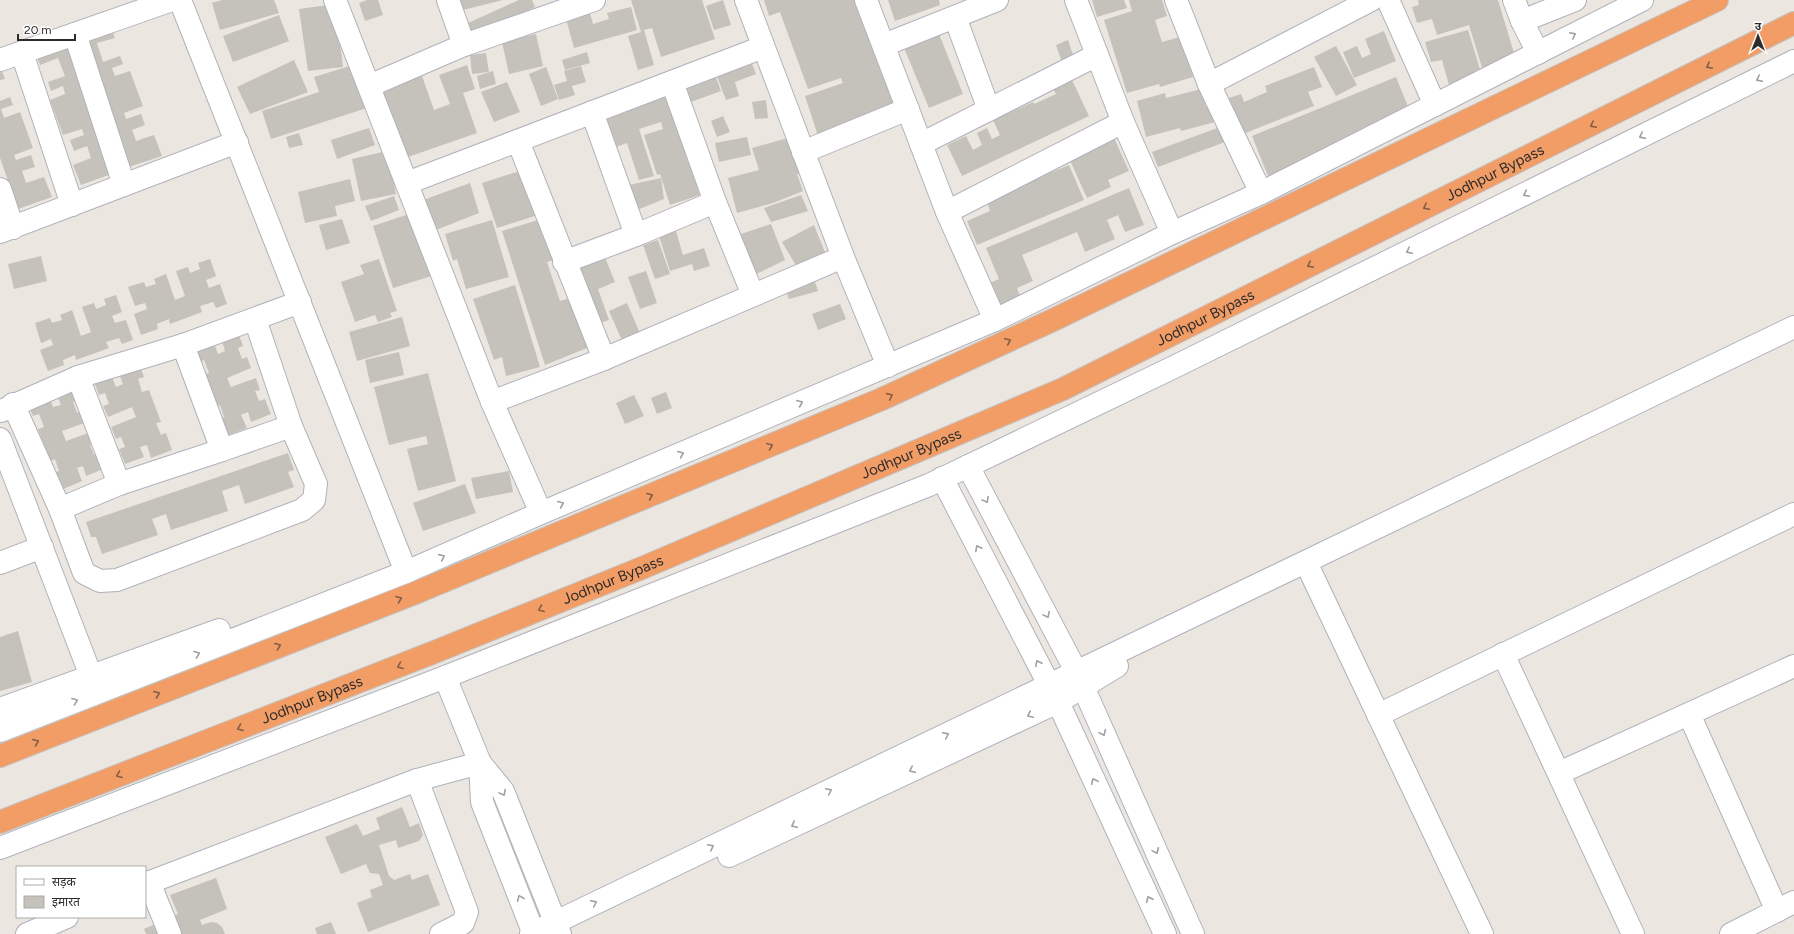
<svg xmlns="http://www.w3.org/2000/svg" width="1794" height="934" font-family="Figtree,'Noto Sans Devanagari',sans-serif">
	<rect width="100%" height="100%" fill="#ece6e0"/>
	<g fill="#c5c1bb">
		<path d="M222,0H274L279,13L220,30L212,3Z"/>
		<path d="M367,0H378L383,15L365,21L359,3Z"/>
		<path d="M456,0H503L459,11Z"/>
		<path d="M519,0H532L535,7L473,34L468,23Z"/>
		<path d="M631,0H702L715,39L661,57L652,28L644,30L654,65L638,70L628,36L641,32Z"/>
		<path d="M723,0L731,25L714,30L706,6Z"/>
		<path d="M764,0H857L880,69L883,68L897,109L818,136L805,96L843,83L841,78L808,89L780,12L769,16Z"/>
		<path d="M888,0H939L940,5L895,21Z"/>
		<path d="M1092,0H1124L1127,8L1097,17Z"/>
		<path d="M1129,0H1162L1167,16L1155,20L1162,42L1180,37L1193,77L1160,87L1159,84L1127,93L1104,20L1132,11Z"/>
		<path d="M1418,0H1498L1517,63L1484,74L1469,25L1437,35L1432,19L1417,23L1412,7L1419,5Z"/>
		<path d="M335,4L343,67L308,71L299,9Z"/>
		<path d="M631,7L637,30L574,48L566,19L590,13L593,24L609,19L607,13Z"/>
		<path d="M279,15L289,41L233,62L223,36Z"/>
		<path d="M110,25L115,38L97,43L103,62L120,56L123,64L112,68L115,76L130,71L143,106L124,113L126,119L141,114L145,125L132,130L136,141L154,135L162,156L129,167L80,35Z"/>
		<path d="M937,29L963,94L929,108L902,43Z"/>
		<path d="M1468,30L1482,76L1449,85L1442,60L1431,62L1425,42Z"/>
		<path d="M1384,31L1396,61L1354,78L1343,52L1357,46L1362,58L1371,54L1365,39Z"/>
		<path d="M536,34L543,66L509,74L502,42Z"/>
		<path d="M1068,40L1076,64L1064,68L1056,45Z"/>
		<path d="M65,41L114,173L81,185L73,165L91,158L87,146L74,151L70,140L84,135L82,129L63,135L50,100L65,94L63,86L51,91L48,82L65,76L58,58L40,65L35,52Z"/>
		<path d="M1336,46L1357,85L1336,96L1314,57Z"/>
		<path d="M587,52L590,63L565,70L562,60Z"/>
		<path d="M486,53L489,72L472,74L470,55Z"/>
		<path d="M750,58L756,74L735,82L739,96L726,100L715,71Z"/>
		<path d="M294,60L308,92L250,114L237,87Z"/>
		<path d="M353,65L370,107L271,139L262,111L319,92L314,77Z"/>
		<path d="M467,65L475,89L463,93L477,133L405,158L381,90L422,76L434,110L450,104L439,75Z"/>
		<path d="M0,66L5,79L0,80Z"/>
		<path d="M581,66L586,82L572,86L575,95L559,100L554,85L567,81L564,71Z"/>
		<path d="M546,67L558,99L541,106L529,74Z"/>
		<path d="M1314,67L1322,87L1308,92L1314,106L1243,134L1229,98L1241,94L1244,102L1267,92L1265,86Z"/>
		<path d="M493,71L496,84L480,89L477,76Z"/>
		<path d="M714,72L721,91L688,103L681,85Z"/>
		<path d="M1396,77L1409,109L1270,181L1252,136Z"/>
		<path d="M1072,80L1089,116L962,176L947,145L966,136L973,150L982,145L977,133L987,128L992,139L1000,135L993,120L1033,102L1034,104L1056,94L1053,89Z"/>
		<path d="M507,82L520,112L494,122L481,92Z"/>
		<path d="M1201,89L1206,107L1211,106L1215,122L1181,131L1180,128L1146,137L1137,101L1165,93L1166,98Z"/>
		<path d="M667,92L700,195L670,205L660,174L657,175L644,135L663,129L661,122L639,129L654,176L639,180L627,143L610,149L599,114Z"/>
		<path d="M10,97L13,105L1,109L4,118L20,112L33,148L14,155L16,160L31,155L35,167L22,171L26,183L44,177L52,197L18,209L0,158V101Z"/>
		<path d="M766,100L768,118L755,119L752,102Z"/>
		<path d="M723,116L730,132L717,137L711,121Z"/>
		<path d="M1220,127L1225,142L1158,167L1152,152Z"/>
		<path d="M369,128L375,145L337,159L331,140Z"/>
		<path d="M299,133L303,145L289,148L286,137Z"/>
		<path d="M747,137L751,155L719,162L715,143Z"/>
		<path d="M791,137L801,173L797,174L803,191L773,203L737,213L728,178L759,170L752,148Z"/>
		<path d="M1114,138L1129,171L1108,180L1111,187L1087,198L1069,158Z"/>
		<path d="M387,151L396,194L361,201L352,159Z"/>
		<path d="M1069,165L1084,200L977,245L967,221L990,211L987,202L1012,191L1011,189Z"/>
		<path d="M523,170L538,215L497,228L482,183Z"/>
		<path d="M661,178L664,199L632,212L629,185Z"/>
		<path d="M350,179L355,201L335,206L337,216L305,223L298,192Z"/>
		<path d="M470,183L479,213L436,230L423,200Z"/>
		<path d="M1129,188L1144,225L1125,232L1118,215L1107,220L1115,239L1085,252L1077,232L1022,255L1033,281L1017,288L1020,296L1000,305L990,283L999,279L986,248Z"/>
		<path d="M801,195L808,211L771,222L764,208Z"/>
		<path d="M394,196L399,210L371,221L365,206Z"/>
		<path d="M415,212L435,275L393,288L373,226Z"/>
		<path d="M342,219L350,243L326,250L319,225Z"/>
		<path d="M541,219L554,260L547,262L560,301L573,297L587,348L545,365L502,231Z"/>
		<path d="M492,220L509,277L466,289L457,259L453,261L445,234Z"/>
		<path d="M771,224L785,260L754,275L741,234Z"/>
		<path d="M814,225L828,260L800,272L782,242Z"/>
		<path d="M676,231L683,255L704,248L710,266L694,271L692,264L670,271L659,236Z"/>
		<path d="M658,240L670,274L655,279L643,245Z"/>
		<path d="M604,255L615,282L598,289L609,320L597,324L574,266Z"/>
		<path d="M41,256L47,281L14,289L8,264Z"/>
		<path d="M210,259L216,276L206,280L209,288L220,284L227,304L216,308L213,302L200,306L202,312L170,324L169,319L157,324L158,329L141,335L134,314L147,309L145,303L135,306L128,287L144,282L146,287L156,284L154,279L166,274L175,300L185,296L176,271L188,267L190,273L200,269L198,263Z"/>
		<path d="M379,259L397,311L390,313L392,317L378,322L375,315L355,322L341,282L364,274L360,265Z"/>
		<path d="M646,271L657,303L640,309L628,277Z"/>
		<path d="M813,276L818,291L789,299L784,286Z"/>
		<path d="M515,285L540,367L506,376L502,357L494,360L473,299Z"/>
		<path d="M116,295L122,312L112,316L115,323L126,320L133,340L122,344L119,338L106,342L109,348L76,360L75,355L63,360L64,365L48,371L40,350L53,345L51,339L41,343L35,323L50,318L52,323L62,320L60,315L72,310L81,336L91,332L82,307L94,303L96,309L106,305L104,299Z"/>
		<path d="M627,303L642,338L624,345L609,311Z"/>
		<path d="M840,304L846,319L818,330L812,314Z"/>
		<path d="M402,317L410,346L357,361L349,332Z"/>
		<path d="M239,335L243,346L238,348L242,359L247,357L251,368L227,378L231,387L256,378L260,390L255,391L259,401L265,399L271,414L251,422L248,412L241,415L247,428L226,436L219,419L224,417L220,405L215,407L203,375L209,373L204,360L197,363L193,351L214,343L218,354L225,351L222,341Z"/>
		<path d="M399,352L404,375L370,383L365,360Z"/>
		<path d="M140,366L144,377L138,379L142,392L149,390L161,422L156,423L161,435L166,433L172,450L151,458L147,445L140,447L144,457L125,464L119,449L125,447L121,437L116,439L111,427L136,417L132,407L108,417L103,406L109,404L105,393L99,395L95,384L112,377L116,387L123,384L119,373Z"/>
		<path d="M428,373L456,481L418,491L407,449L428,444L426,436L389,445L374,387Z"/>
		<path d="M74,389L78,400L73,402L77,413L82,411L87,422L62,431L66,441L91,432L96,443L90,445L94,455L100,453L106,468L86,476L83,466L77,468L82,481L61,490L54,473L59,471L55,459L50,461L38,429L44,427L39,414L33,416L28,405L49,397L53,407L61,405L57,395Z"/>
		<path d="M666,392L672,408L657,414L651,398Z"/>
		<path d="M634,395L644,416L625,424L616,403Z"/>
		<path d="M288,453L294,470L288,472L294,487L245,504L239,485L222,491L228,511L171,530L166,514L152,519L158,535L102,554L96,537H91L86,522Z"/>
		<path d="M509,471L513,492L476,499L471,478Z"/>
		<path d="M465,484L476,513L423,531L413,503Z"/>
		<path d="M18,631L32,682L0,691V637Z"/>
		<path d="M402,807L410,827L419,823L423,835L419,841L398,848L396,840L379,845L389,876L394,880L410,874L412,880L428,874L440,905L368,932L357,903L372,897L370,890L383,885L379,874L370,873L366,864L341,874L325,837L357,824L363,836L380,829L376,818Z"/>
		<path d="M216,878L227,909L200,920L202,925L211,922L217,923L222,927L225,934H146L144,929L178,914L170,895Z"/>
		<path d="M331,922L336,934H317L315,928Z"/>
	</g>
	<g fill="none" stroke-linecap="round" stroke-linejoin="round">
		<defs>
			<g id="minor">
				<path d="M180,0L406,572"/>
				<path d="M335,0L492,402L541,513"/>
				<path d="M448,0L464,45"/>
				<path d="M746,0L843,257L888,366"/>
				<path d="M866,0L947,212L995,320"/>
				<path d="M1076,0L1123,122L1172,233"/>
				<path d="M1176,0L1209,84L1261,193"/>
				<path d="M1388,0L1435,105"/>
				<path d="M1514,0L1522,21L1538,53"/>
				<path d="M955,17L989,110"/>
				<path d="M1522,21L1575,0"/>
				<path d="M75,34L124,185"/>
				<path d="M884,45L997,0"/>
				<path d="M22,53L72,205"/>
				<path d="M0,60L172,0"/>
				<path d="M672,82L715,202L753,295"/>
				<path d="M1209,84L1371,0"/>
				<path d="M369,86L464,45L594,0"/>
				<path d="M592,112L636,235"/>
				<path d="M518,141L604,359"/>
				<path d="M921,144L1097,55"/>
				<path d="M803,152L908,109"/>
				<path d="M407,183L763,47"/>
				<path d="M0,189L13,228"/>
				<path d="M947,212L1123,122"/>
				<path d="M0,232L237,142"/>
				<path d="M564,262L636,235L715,202"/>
				<path d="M78,377L119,484L222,450L183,345"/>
				<path d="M492,402L604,359L843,257"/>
				<path d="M13,404L60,509L84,573L100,581L117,580L302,510L314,500L316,484L291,426L255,319"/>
				<path d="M1,411L78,377L183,345L300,302"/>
				<path d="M0,439L91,676"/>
				<path d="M222,450L291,426"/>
				<path d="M968,466L1077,673L1193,934"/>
				<path d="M942,478L1058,702L1165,934"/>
				<path d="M60,509L119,484"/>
				<path d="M0,563L42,547"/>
				<path d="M1311,573L1482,934"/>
				<path d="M1503,654L1633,934"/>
				<path d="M445,677L480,763L503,791L560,934"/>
				<path d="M0,709L219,630"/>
				<path d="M1689,714L1777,911"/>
				<path d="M1378,715L1794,514"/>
				<path d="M0,731L406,572L541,513L995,320L1172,233L1261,193L1642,0"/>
				<path d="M480,763L482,802L534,934"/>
				<path d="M1559,773L1794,666"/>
				<path d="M417,780L480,763"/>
				<path d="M0,848L445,677L929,485L1176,366L1794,61"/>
				<path d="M729,856L1058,702L1117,666"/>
				<path d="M149,882L170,934"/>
				<path d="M145,884L417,780L467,912L463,923L441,934"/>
				<path d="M27,934L67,917"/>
				<path d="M531,934L1794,327"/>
				<path d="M1731,934L1794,902"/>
			</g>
			<g id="highway">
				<path d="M0,756L415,593L882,399L1053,320L1717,0"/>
				<path id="s1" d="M0,822L437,651L642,568L1063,389L1794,23"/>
			</g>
		</defs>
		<use href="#minor" stroke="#b0b2bb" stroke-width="24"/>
		<use href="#highway" stroke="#c4c4c4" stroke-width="24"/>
		<use href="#minor" stroke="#fff" stroke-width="22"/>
		<use href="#highway" stroke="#f29c66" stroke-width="22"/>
	</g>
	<defs><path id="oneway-chevron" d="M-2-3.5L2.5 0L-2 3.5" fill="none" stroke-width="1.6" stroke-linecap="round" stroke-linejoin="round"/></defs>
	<g stroke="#a0a0a0">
		<use href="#oneway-chevron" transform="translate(1573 35) rotate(-27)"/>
		<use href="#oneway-chevron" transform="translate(1759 79) rotate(154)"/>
		<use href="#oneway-chevron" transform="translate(1642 136) rotate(154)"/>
		<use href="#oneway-chevron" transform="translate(1526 194) rotate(154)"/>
		<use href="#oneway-chevron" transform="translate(1409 251) rotate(154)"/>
		<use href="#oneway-chevron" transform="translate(800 403) rotate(-23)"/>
		<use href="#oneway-chevron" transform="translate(681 454) rotate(-23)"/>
		<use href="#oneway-chevron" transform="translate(986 500) rotate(62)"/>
		<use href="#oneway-chevron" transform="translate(561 504) rotate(-23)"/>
		<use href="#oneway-chevron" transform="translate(978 548) rotate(-117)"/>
		<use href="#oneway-chevron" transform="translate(442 557) rotate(-24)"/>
		<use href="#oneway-chevron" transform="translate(1047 615) rotate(62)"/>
		<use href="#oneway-chevron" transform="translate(197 654) rotate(-21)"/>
		<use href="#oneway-chevron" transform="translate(1038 663) rotate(-117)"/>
		<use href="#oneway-chevron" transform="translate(75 701) rotate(-21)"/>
		<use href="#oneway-chevron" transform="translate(1030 715) rotate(155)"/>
		<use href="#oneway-chevron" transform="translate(1103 733) rotate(66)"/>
		<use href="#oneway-chevron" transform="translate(946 735) rotate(-26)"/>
		<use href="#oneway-chevron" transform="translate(912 770) rotate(155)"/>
		<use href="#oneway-chevron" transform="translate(1094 781) rotate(-115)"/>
		<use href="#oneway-chevron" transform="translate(829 791) rotate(-26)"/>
		<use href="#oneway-chevron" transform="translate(503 793) rotate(62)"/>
		<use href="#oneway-chevron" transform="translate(794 825) rotate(155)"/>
		<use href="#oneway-chevron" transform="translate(711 847) rotate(-26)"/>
		<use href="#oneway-chevron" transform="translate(1156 851) rotate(66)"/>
		<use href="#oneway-chevron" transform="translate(520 898) rotate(-112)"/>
		<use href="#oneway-chevron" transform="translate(1149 899) rotate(-115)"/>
		<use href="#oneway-chevron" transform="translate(594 903) rotate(-26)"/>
	</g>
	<g stroke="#855e46">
		<use href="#oneway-chevron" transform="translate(1709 66) rotate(153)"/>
		<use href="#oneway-chevron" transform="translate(1593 125) rotate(153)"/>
		<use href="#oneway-chevron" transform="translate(1426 207) rotate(154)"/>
		<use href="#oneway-chevron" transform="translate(1310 265) rotate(153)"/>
		<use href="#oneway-chevron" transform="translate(1008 341) rotate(-25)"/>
		<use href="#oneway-chevron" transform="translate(890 396) rotate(-24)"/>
		<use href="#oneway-chevron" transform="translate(770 446) rotate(-23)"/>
		<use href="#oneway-chevron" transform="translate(650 496) rotate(-23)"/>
		<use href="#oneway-chevron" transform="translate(399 599) rotate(-21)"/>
		<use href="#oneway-chevron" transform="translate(541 609) rotate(158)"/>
		<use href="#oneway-chevron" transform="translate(278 646) rotate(-21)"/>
		<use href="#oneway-chevron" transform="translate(400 666) rotate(159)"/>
		<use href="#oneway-chevron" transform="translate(157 694) rotate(-22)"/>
		<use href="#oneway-chevron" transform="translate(240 728) rotate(159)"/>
		<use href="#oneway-chevron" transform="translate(36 742) rotate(-22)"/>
		<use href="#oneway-chevron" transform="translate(119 775) rotate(159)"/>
	</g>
	<g text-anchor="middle" stroke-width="4" stroke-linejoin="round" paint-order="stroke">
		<g font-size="15" fill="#2c2c2c" stroke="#fff">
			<text dy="5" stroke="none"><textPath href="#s1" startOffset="1631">Jodhpur Bypass</textPath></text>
			<text dy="5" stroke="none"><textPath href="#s1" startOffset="1307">Jodhpur Bypass</textPath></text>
			<text dy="5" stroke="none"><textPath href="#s1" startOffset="983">Jodhpur Bypass</textPath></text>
			<text dy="5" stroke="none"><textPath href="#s1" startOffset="659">Jodhpur Bypass</textPath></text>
			<text dy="5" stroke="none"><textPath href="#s1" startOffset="335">Jodhpur Bypass</textPath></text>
		</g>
	</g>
	<rect x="16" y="866" width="130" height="52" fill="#ffffff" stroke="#ababab"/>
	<rect x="24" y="879" width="20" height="6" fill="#ffffff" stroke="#ababab"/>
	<text x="52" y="886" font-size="12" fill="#2c2c2c">सड़क</text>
	<rect x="24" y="896" width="20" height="12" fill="#c5c1bb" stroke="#ababab"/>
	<text x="52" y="906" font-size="12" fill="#2c2c2c">इमारत</text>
	<g transform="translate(1758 36)" stroke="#ffffff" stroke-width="3" paint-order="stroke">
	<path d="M0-3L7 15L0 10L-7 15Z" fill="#2c2c2c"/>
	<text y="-6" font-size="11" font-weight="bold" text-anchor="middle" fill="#2c2c2c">उ</text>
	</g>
	<path d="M18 34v6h57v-6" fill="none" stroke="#2c2c2c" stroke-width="2"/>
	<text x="24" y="34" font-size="12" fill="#2c2c2c" stroke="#ffffff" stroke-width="3" paint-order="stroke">20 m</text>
</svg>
